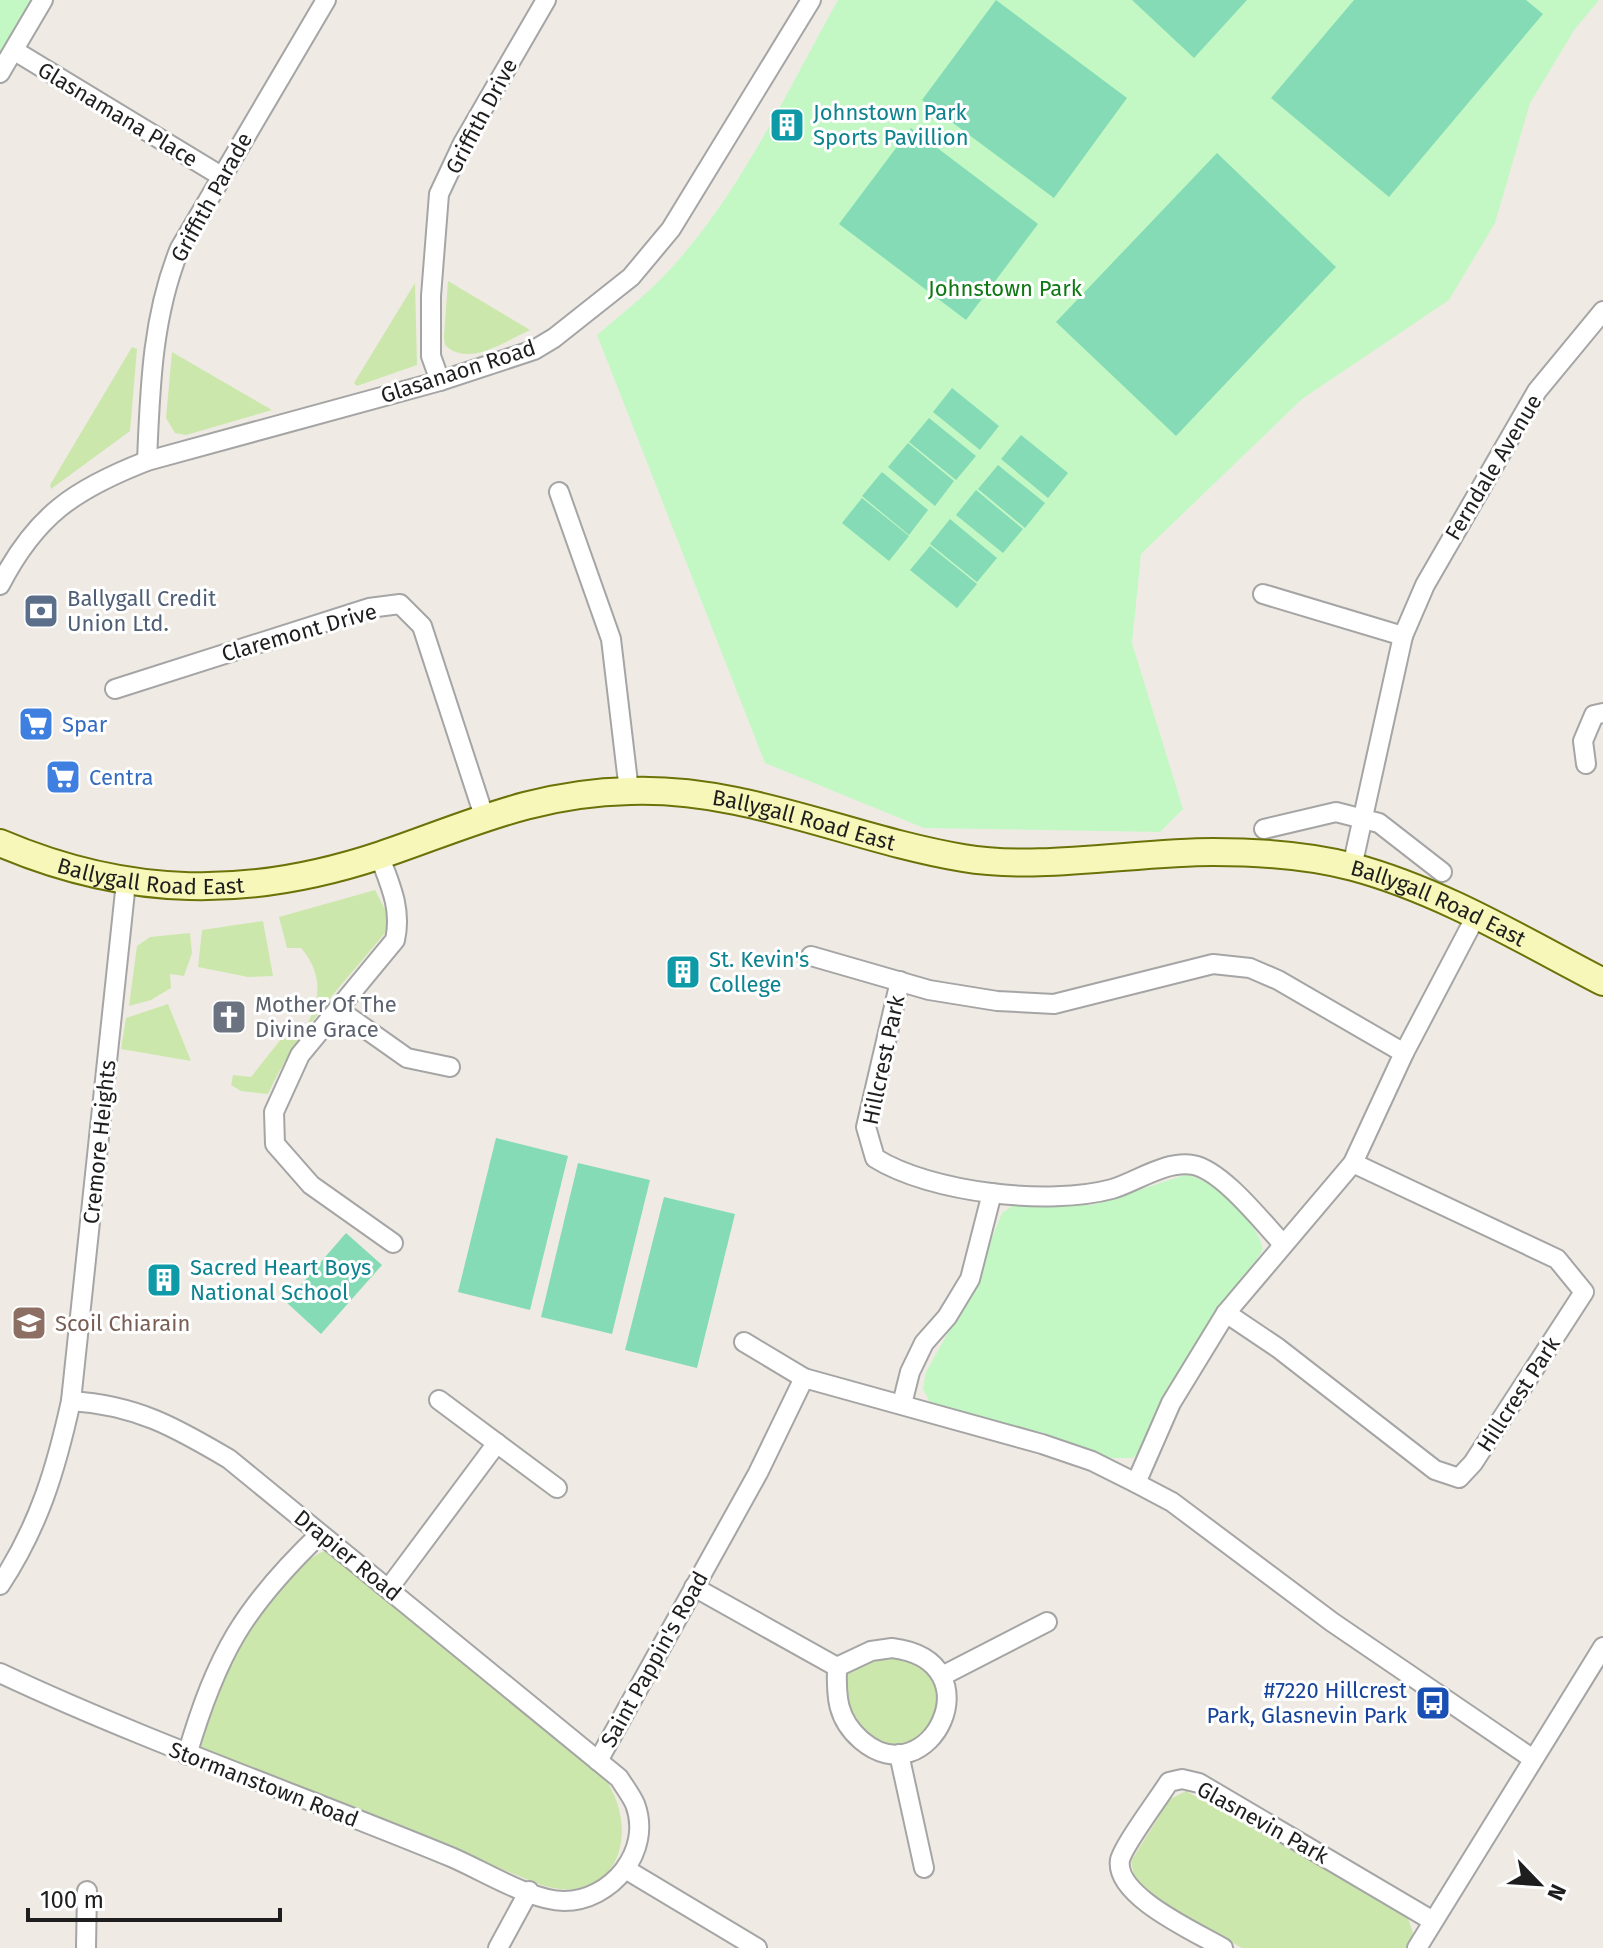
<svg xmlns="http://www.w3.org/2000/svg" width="1603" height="1948" font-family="'Fira Sans',sans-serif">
	<rect width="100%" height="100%" fill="#efebe4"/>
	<g fill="#cbe7ac">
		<path d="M448,281L530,330C505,341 468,368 445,345L444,337Z"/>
		<path d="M415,283L417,365L357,386L354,383Z"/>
		<path d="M132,347L137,349L130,431L51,489L50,485Z"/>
		<path d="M172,352L272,410L186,435L175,433L166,418Z"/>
		<path d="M375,890L387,913L389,928C346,981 296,1032 268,1094L241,1091L231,1085L233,1075L251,1077L285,1034L300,1035C320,1007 326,977 301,948H287L279,917Z"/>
		<path d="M263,921L273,976L248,977L198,967L202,930Z"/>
		<path d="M190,933L192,953L184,976L170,974L171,988L151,1000L129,1006L137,946L150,937Z"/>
		<path d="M168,1004L191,1061L121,1049L126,1018Z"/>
		<path d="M328,1550L601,1773C645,1830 617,1909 541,1885L201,1748L198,1743C209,1713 216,1678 231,1650C245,1624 300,1556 328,1550Z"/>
		<path d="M896,1654L926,1667L940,1692L936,1721L915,1742L887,1748L851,1722C840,1666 839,1664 896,1654Z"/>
		<path d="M1186,1791L1407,1915L1413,1933L1408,1948H1242L1136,1887L1131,1861L1170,1799Z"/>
	</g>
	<g fill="#c3f8c5">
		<path d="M0,0H34L0,55Z"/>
		<path d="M838,0H1599L1575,29L1530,103L1495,223L1449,300L1302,399L1141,554L1132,643L1183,809L1160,832L924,828L765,763L597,335C624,312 651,291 674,265C743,188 788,89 838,0Z"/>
		<path d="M1185,1175C1215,1178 1257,1221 1263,1249L1146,1448L1132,1458H1102L1044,1433L932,1406L923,1389L926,1372L969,1295L1002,1213L1017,1203L1092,1205Z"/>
	</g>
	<g fill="#85dbb6">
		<path d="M996,0L1127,98L1054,198L922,100Z"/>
		<path d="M1132,0H1247L1194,58Z"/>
		<path d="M1354,0H1526L1543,14L1389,197L1271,98Z"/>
		<path d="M911,128L1038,224L966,320L839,224Z"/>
		<path d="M1217,153L1336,267L1176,436L1056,322Z"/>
		<path d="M952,388L999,426L980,450L933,412Z"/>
		<path d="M929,418L976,456L956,480L909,442Z"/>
		<path d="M1021,435L1068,473L1048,498L1001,459Z"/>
		<path d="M908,443L954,481L935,506L888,467Z"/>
		<path d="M998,465L1045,503L1025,528L978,489Z"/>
		<path d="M882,472L928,510L909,535L862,496Z"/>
		<path d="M976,490L1023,529L1003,553L956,515Z"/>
		<path d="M862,498L909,536L889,561L842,523Z"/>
		<path d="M950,519L997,558L977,582L930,544Z"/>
		<path d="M930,546L977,584L957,608L910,570Z"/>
		<path d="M496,1138L568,1156L530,1310L458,1292Z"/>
		<path d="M578,1163L650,1180L612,1334L541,1317Z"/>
		<path d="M664,1197L735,1214L697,1368L625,1350Z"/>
		<path d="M346,1233L382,1265L321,1334L286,1302Z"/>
	</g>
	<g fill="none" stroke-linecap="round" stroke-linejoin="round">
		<defs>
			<g id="street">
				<path d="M15,51L221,176"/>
				<path d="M0,73L43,0"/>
				<path d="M440,381L431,356V296L439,194L463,143L546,0"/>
				<path d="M147,461C150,388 152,316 180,248L326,0"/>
				<path d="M559,492L611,639L629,791"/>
				<path d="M0,585C36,515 75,489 147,461L440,381L534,350L554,338L631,277L671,229L811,0"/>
				<path d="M1263,594L1403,636"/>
				<path d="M115,689L369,608L400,604L422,626L484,816"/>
				<path d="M1586,764L1583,741L1594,715L1603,713"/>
				<path d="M1264,829L1336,812L1379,823L1442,872"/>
				<path d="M379,855C390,884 402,909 395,940L300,1055L274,1112L275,1144L311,1185L393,1243"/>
				<path d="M1352,867L1403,636L1425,585L1537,391L1603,311"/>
				<path d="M811,956L929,990L997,1001L1054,1004L1213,964L1250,968L1278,980L1404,1053"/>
				<path d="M900,981L866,1127L875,1158C931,1193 1049,1206 1112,1189C1136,1182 1166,1160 1193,1165C1222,1170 1263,1223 1283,1244"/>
				<path d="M339,1010L407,1058L450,1067"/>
				<path d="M1226,1313L1278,1348L1435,1470L1459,1478L1473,1463L1584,1292L1557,1259L1353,1163"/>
				<path d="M744,1342L804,1378L1042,1444L1092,1461L1136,1483L1172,1502L1332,1622L1533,1759"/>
				<path d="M439,1400L557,1488"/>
				<path d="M902,1404L910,1372L924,1343L947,1317L970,1279L992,1193"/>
				<path d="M1136,1483L1171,1403L1226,1313L1353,1163L1404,1053L1476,916"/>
				<path d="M0,1585C39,1526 56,1469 71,1401L126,882"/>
				<path d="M694,1587L837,1667"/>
				<path d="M389,1588L497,1443"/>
				<path d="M892,1648C998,1661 929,1799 861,1740C837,1719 836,1697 837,1667L871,1651Z"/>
				<path d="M0,1673C147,1742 301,1795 451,1857C482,1870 531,1901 564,1901C611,1901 653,1851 635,1804C631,1795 624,1786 619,1778L229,1459C175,1427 136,1405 71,1401"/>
				<path d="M942,1676L1047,1622"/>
				<path d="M899,1754L924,1868"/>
				<path d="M187,1755C217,1653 244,1607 320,1534"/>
				<path d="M598,1761L758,1473L804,1378"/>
				<path d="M627,1870L757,1948"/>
				<path d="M86,1948L87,1891"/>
				<path d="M498,1948L529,1891"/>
				<path d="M1223,1948C1196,1932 1114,1896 1120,1860C1123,1846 1159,1798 1169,1782L1182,1779L1199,1783L1433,1921"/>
				<path d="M1417,1948L1603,1647"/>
			</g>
			<g id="secondary">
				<path id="s1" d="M0,843C129,898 249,899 381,855C469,825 533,793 630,791C746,787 850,839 963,858C1038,871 1135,852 1213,852C1260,852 1308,855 1353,867C1442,891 1522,940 1603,982"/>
			</g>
		</defs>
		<use href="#street" stroke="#a5a5a5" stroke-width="22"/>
		<use href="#secondary" stroke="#6b7208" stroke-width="30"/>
		<use href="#street" stroke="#fff" stroke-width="18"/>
		<use href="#secondary" stroke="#f7f7ba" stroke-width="26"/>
	</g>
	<defs>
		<symbol id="building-square" viewBox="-11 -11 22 22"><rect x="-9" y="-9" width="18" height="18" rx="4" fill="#0f9aa8" stroke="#fff"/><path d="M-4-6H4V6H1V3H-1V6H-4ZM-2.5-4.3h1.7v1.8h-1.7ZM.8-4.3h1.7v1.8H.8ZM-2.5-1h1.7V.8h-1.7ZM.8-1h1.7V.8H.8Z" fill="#fff"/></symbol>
		<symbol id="bank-square" viewBox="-11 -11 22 22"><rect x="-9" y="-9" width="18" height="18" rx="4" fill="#5c6f8a" stroke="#fff"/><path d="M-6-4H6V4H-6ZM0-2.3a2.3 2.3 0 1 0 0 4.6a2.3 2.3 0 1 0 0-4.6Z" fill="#fff"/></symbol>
		<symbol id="supermarket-square" viewBox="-11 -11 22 22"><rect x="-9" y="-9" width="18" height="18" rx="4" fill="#3f7fe0" stroke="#fff"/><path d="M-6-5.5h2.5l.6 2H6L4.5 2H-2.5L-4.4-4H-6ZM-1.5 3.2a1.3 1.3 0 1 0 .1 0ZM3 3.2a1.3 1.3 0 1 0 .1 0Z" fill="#fff"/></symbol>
		<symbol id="church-square" viewBox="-11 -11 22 22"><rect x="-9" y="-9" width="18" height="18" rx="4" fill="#6b7280" stroke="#fff"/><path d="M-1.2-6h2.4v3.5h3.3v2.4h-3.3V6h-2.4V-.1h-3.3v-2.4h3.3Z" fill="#fff"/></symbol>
		<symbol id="school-square" viewBox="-11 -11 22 22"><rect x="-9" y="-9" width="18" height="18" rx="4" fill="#8d6e63" stroke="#fff"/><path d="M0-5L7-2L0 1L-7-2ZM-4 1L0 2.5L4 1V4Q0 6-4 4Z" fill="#fff"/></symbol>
		<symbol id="bus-square" viewBox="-11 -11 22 22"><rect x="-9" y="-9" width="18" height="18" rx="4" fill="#1a4fb4" stroke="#fff"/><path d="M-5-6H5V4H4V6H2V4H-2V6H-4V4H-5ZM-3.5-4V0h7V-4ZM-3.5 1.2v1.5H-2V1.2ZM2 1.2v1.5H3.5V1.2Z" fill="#fff"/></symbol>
	</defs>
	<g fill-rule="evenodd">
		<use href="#building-square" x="767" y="105" width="40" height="40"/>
		<use href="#bank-square" x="21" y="591" width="40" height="40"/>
		<use href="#supermarket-square" x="16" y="704" width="40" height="40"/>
		<use href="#supermarket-square" x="43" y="757" width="40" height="40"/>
		<use href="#building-square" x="663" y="952" width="40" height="40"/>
		<use href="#church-square" x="209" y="997" width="40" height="40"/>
		<use href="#building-square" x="144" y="1260" width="40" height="40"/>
		<use href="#school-square" x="9" y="1303" width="40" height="40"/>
		<use href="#bus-square" x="1413" y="1683" width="40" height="40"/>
	</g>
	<g text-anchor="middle" stroke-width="6" stroke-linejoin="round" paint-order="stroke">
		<g font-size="22" fill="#0d838f" stroke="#fff" text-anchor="start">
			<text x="813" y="120">Johnstown Park<tspan x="813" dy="25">Sports Pavillion</tspan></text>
			<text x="709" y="967">St. Kevin's<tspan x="709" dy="25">College</tspan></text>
			<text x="190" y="1275">Sacred Heart Boys<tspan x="190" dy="25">National School</tspan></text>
		</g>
		<g font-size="22" fill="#1e1e1e" stroke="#fff">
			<text transform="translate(118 114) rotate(31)" y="8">Glasnamana Place</text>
			<text transform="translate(481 116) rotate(-62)" y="8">Griffith Drive</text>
			<text transform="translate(211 197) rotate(-61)" y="8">Griffith Parade</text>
			<text transform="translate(458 371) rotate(-18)" y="8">Glasanaon Road</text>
			<text transform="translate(1493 467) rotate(-59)" y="8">Ferndale Avenue</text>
			<text transform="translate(299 632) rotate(-16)" y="8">Claremont Drive</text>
			<text dy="8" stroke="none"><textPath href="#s1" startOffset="826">Ballygall Road East</textPath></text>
			<text dy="8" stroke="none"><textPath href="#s1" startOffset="156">Ballygall Road East</textPath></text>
			<text dy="8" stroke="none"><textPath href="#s1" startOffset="1474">Ballygall Road East</textPath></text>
			<text transform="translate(883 1060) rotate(-78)" y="8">Hillcrest Park</text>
			<text transform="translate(99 1142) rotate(-84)" y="8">Cremore Heights</text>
			<text transform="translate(1518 1394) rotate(-57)" y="8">Hillcrest Park</text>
			<text transform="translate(348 1555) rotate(39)" y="8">Drapier Road</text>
			<text transform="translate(654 1659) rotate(-61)" y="8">Saint Pappin's Road</text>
			<text transform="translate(264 1784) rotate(21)" y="8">Stormanstown Road</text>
			<text transform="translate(1263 1822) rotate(29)" y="8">Glasnevin Park</text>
		</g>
		<g font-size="22" fill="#0f7914" stroke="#fff">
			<text x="1005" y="296">Johnstown Park</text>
		</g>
		<g font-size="22" fill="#4e5e75" stroke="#fff" text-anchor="start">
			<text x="67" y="606">Ballygall Credit<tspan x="67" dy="25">Union Ltd.</tspan></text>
		</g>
		<g font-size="22" fill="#366cbe" stroke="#fff" text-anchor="start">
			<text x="62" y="732">Spar</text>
			<text x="89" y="785">Centra</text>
		</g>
		<g font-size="22" fill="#5b616d" stroke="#fff" text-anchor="start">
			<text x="255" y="1012">Mother Of The<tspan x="255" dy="25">Divine Grace</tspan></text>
		</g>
		<g font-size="22" fill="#785e54" stroke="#fff" text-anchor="start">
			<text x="55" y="1331">Scoil Chiarain</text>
		</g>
		<g font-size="22" fill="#164399" stroke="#fff" text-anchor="end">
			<text x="1407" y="1698">#7220 Hillcrest<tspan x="1407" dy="25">Park, Glasnevin Park</tspan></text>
		</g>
	</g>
	<g transform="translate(1539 1884) rotate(115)" stroke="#ffffff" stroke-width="6" paint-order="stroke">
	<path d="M0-6L14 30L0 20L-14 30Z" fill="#1e1e1e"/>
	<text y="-12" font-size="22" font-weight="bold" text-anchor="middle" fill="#1e1e1e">N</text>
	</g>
	<path d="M28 1908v12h252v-12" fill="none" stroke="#1e1e1e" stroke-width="4"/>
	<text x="40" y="1908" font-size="24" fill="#1e1e1e" stroke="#ffffff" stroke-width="6" paint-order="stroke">100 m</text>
</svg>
